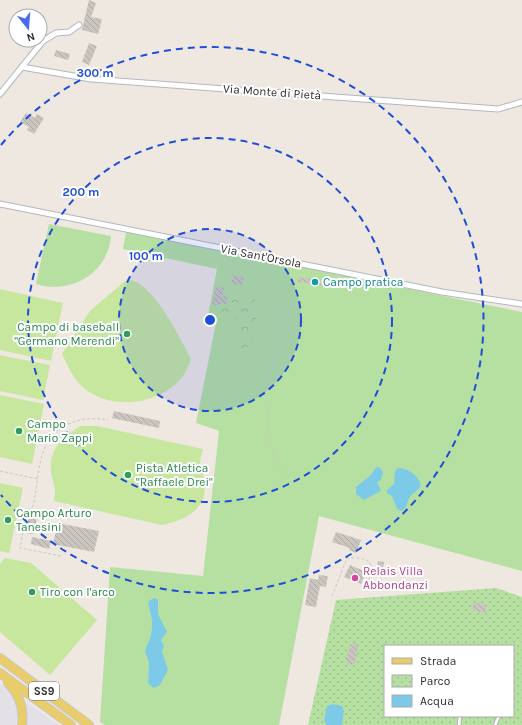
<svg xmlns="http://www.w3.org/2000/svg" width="522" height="725" font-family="Karla,sans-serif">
	<defs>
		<pattern id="forest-crowns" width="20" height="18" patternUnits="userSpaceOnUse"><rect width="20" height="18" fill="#b6e0a1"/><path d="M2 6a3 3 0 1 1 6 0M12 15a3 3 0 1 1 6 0" fill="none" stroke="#9dc08b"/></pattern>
		<pattern id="park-dots" width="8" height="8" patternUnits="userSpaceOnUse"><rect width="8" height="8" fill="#b6e0a1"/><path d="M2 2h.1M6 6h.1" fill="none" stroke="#9dc08b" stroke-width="1.8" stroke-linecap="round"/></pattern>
		<pattern id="building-back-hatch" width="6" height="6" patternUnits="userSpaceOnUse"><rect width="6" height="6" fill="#cac6bf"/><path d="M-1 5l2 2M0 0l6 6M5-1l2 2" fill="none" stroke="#aeaaa4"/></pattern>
	</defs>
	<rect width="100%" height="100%" fill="#eee8e1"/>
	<path fill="#e3e1e7" d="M0,684L59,725H0Z"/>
	<g fill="#b6e0a1">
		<path d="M49,224L111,236C108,273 71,295 36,284Z"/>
		<path d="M126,232L522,312V571L319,516L279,725H105L100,722L110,567L203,576L219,431L196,423L216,323L207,321L217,269L123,249Z"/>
	</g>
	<path fill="url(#forest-crowns)" d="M230,297L239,301L255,297C258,320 257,332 245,352L234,351L241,336L240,321L233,316L222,315L220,309L228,304Z"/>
	<path fill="url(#park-dots)" fill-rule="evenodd" d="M496,588L522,597V725H308L336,600ZM385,646H513V716H385Z"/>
	<g fill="#c7e79e">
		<path d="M131,280C155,286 180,338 191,359C189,364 187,369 185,373C164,405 112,412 84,388C73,379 68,366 62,354L90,311L125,281Z"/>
		<path d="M0,289L63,303L51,361L0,350Z"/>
		<path d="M0,355L50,365L43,400L0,391Z"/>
		<path d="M0,395L44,404L32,464L0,457Z"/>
		<path d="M81,426H97L203,449C202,453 200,459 200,464C201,472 206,479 205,488C204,512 182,521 162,525L54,501C56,488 55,489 52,477C46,452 62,436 81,426Z"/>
		<path d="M0,483L23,488L9,553L0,551Z"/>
		<path d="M5,558L31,563L97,620L50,675L0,632V564Z"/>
	</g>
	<g fill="#7ccae8">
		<path d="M376,467L380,468L383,472L381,480L377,482L381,491L364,500L356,494V487L371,475Z"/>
		<path d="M398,468C408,468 418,475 421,485C419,491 413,492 410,497C406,503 408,507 402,511L397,509L392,496L387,493V490L394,484L395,471Z"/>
		<path d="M155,598L158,600V614L167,632L161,640L164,646L162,651L168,670L160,685L154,688L148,683L149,663L145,651C154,630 154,625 148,603L150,600Z"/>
		<path d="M333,704L342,706L344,711L342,725H327L324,721L327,706Z"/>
	</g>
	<g fill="url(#building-back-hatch)">
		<path d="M89,0L96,3L91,17L102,19L98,34L82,30Z"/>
		<path d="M89,43L97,46L89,65L82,62Z"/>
		<path d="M56,50L70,54L68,60L54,56Z"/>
		<path d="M26,113L35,118L37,114L44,118L34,134L27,130L29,127L20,122Z"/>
		<path d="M234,275L244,278L242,286L231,283Z"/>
		<path d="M298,277L334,283L333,287L298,282Z"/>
		<path d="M216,286L224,288L222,296L228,297L226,304L220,303V306L212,304Z"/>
		<path d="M114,411L160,421L159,428L112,418Z"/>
		<path d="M30,513L38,515L33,534L25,533Z"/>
		<path d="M58,523L99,531L94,552L53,544Z"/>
		<path d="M336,532L361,540L356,553L349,550L350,548L332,542Z"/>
		<path d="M32,537L51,541L49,549L31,544Z"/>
		<path d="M378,561L384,562L382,577L375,576Z"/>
		<path d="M350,565L366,572L361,584L344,577Z"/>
		<path d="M319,575L328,576L326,587L320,586L316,607L305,605L310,578L318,580Z"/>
		<path d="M474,602L487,605L485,613L472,610Z"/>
		<path d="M352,643L357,644L358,647L355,663L351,665H347L346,660L350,645Z"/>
	</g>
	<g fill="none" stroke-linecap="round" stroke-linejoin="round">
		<defs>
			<g id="lane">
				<path d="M459,725L460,716"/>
				<path d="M495,725L499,716"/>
			</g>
			<g id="street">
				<path d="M22,67L91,79L498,109L522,102"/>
				<path d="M0,94L43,41L56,33L69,32L79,25"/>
				<path d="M0,204L442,292L522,304"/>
			</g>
			<g id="primary">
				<path d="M0,658L89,725"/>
				<path d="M0,673L71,725"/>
				<path d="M8,683C19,694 24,709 22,725"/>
			</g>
		</defs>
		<use href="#lane" stroke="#b4b7c0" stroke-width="4.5"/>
		<use href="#street" stroke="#b4b7c0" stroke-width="7"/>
		<use href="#primary" stroke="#c8c8c8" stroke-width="10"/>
		<g stroke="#c8c8c8" stroke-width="1" stroke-dasharray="3 2" stroke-linecap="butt">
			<path d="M0,471L38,479"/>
			<path d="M282,474L269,438L266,393L285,313"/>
			<path d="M61,556L20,548L27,512L33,506C37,490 38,462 45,448C56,423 83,415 108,420"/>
			<path d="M332,596L347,558C387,556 364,576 369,592"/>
		</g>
		<use href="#lane" stroke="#fff" stroke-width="2.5"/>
		<use href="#street" stroke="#fff" stroke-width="5"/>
		<use href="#primary" stroke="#e9cd6b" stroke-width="8"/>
	</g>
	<circle cx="210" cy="320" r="91" fill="#1d4ed8" fill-opacity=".12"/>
	<g fill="none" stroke="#1d4ed8" stroke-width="2" stroke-dasharray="7 5">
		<circle cx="210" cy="320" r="91"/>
		<circle cx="210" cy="320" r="182"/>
		<path d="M1 145A273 273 0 1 1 1 495"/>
	</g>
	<circle fill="#0f9aa8" stroke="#fff" stroke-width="1.5" cx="315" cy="282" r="4"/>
	<g fill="#2e9e5b" stroke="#fff" stroke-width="1.5">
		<circle cx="127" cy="334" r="4"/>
		<circle cx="19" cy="431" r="4"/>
		<circle cx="128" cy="475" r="4"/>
		<circle cx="8" cy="520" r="4"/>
		<circle cx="32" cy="592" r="4"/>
	</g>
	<circle fill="#d1479c" stroke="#fff" stroke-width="1.5" cx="355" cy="578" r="4"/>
	<g text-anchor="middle" stroke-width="4" stroke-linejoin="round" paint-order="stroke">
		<rect fill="#fff" stroke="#6c6c6c" stroke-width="1" x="29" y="682" width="30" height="18" rx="3"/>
		<g font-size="11" font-weight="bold" fill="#2d2d2d">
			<text x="44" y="695">SS9</text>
		</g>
		<g font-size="12" fill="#2d2d2d" stroke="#fff">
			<text transform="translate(272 92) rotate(4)" y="4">Via Monte di Pietà</text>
			<text transform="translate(261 256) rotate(11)" y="4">Via Sant'Orsola</text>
		</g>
		<g font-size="12" fill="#0d838f" stroke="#fff" text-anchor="start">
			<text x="323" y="286">Campo pratica</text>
		</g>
		<g font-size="12" fill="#27864d" stroke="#fff" text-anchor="start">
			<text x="119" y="331" text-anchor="end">Campo di baseball<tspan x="119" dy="14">"Germano Merendi"</tspan></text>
			<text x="27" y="428">Campo<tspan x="27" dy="14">Mario Zappi</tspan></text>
			<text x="136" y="472">Pista Atletica<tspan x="136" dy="14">"Raffaele Drei"</tspan></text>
			<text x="16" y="517">Campo Arturo<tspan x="16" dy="14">Tanesini</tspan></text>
			<text x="40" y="596">Tiro con l'arco</text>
		</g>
		<g font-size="12" fill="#b23c85" stroke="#fff" text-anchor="start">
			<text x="363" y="575">Relais Villa<tspan x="363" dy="14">Abbondanzi</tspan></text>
		</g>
	</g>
	<circle cx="210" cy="320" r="6" fill="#1d4ed8" stroke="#fff" stroke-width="2"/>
	<g font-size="12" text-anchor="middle" font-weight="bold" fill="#1d4ed8" stroke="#fff" stroke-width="4" stroke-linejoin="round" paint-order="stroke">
		<text x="95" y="77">300 m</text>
		<text x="81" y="196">200 m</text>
		<text x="146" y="260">100 m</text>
	</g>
	<rect x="384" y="645" width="130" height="72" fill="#ffffff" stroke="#ababab"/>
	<rect x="392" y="658" width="20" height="6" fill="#e9cd6b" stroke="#ababab"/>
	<text x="420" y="665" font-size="12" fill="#2d2d2d">Strada</text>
	<rect x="392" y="675" width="20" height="12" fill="url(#park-dots)" stroke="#ababab"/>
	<text x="420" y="685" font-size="12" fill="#2d2d2d">Parco</text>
	<rect x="392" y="695" width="20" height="12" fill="#7ccae8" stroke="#ababab"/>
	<text x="420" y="705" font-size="12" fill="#2d2d2d">Acqua</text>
	<g transform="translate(28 28) rotate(163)"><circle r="19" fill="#ffffff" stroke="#ababab"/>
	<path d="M0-3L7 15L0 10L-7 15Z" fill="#4c69ef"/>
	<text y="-6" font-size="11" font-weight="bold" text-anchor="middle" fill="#2d2d2d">N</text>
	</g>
</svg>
